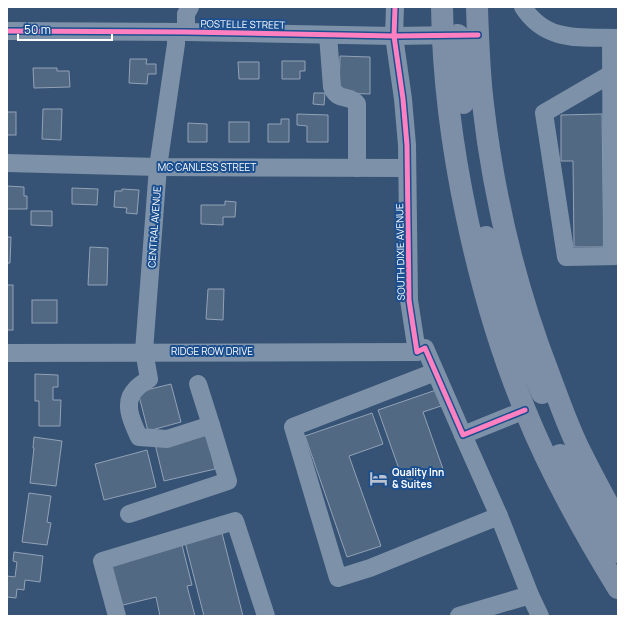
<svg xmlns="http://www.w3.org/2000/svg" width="625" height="623" font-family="Manrope,sans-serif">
	<rect width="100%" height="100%" fill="#365274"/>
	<g fill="#526984" stroke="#92a2b6">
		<path d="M340,56L370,57V94L339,93Z"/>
		<path d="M130,59H147L146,64H156V74H148L147,84L129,83Z"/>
		<path d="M282,61H305V71H300V79H282Z"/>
		<path d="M238,62H259V79H239Z"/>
		<path d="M33,68H57V71H69L70,87L34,88Z"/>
		<path d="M314,93H325L324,105L313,104Z"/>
		<path d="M43,109H62L61,140L42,139Z"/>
		<rect x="7" y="112" width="9" height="23"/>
		<path d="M297,114L328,115V142H307V126L297,125Z"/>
		<path d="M602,114L604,247H574L573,161H561V115Z"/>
		<path d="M281,119H289V142H268V124H281Z"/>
		<rect x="229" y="122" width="20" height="20"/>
		<path d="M188,123L207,124V142H188Z"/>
		<path d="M7,186L24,187V196H27V209H7Z"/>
		<path d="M72,188L98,189L97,205L72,204Z"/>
		<path d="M122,189L139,190L137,214L126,213L127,208L114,207L115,191H122Z"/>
		<path d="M225,201L236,202L235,217H223V225L201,224V205H225Z"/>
		<path d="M31,211H52V226L31,225Z"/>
		<path d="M7,237H11L10,263H7Z"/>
		<path d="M90,247L108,248L107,285H88Z"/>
		<rect x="7" y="285" width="6" height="45"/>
		<path d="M208,289H224L223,320L206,319Z"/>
		<rect x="32" y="300" width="25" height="23"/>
		<path d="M35,374L58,375V387H53V400H61L60,426H39V401H35Z"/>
		<path d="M171,384L181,422L148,431L138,392Z"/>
		<path d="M436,390L441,406L423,412L443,469L404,483L378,410Z"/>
		<path d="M372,413L383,444L349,456L381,546L347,557L305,436Z"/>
		<path d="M207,432L215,469L164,481L155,444Z"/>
		<path d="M34,437L62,441L56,486L30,483L34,448H33Z"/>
		<path d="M147,450L156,487L104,500L95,464Z"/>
		<path d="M29,493L51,496L47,522L51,523L47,545L22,542Z"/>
		<path d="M222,533L243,616H204L185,542Z"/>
		<path d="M182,545L192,585L187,586L195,616H160L156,597L119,606L109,563Z"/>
		<path d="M14,552L43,556L40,582L25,580L24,590L17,589L16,598L7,597V576L15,577L17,562L13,561Z"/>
	</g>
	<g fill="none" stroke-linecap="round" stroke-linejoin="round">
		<g stroke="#7d92a8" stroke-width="18">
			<path d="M395,7L394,36L403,99L407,145L409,300L417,352L425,348L463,435L525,410"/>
			<path d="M523,7C546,43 581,37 618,38"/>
			<path d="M7,31L186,32L394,36L455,35"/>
			<path d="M186,32V14L190,7"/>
			<path d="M328,35L332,87C337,102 350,94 357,104V168"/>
			<path d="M611,38L612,256"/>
			<path d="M618,76L611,74L544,113L566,257L618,256"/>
			<path d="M7,163L158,167L407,168"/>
			<path d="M7,353L417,352"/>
			<path d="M435,372L293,427L338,578L370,568L499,516L463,435"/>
			<path d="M198,384L211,425"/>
			<path d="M129,514L228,481L211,425L167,439L139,437C132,422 122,402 136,389C139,385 145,382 149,379L144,351L158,167L176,44V32"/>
			<path d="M499,516L530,595L540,616"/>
			<path d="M117,616L102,561L235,521L266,616"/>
			<path d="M459,616L530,595"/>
		</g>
		<g stroke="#7d8ea7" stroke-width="22">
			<path d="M442,7C443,79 452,148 467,218C481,284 499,348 525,410C550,472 583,531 618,588"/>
			<path d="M477,7C478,39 479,72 483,104C494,200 515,287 550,377C559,401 567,424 578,447C591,473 604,498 618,522"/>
			<path d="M458,35L463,103"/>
			<path d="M486,237L508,315L542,393"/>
			<path d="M560,455L618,552"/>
		</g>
		<defs>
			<g id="cycleway">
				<path d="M395,7L394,36L403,99L407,145L409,300L417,352L425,348L463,435L525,410"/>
				<path d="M7,31L186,32L394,36L478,35"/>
			</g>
		</defs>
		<use href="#cycleway" stroke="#1b4f8f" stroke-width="8"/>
		<use href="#cycleway" stroke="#ff80c0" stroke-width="5"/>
	</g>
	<defs>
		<symbol id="hotel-bare" viewBox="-9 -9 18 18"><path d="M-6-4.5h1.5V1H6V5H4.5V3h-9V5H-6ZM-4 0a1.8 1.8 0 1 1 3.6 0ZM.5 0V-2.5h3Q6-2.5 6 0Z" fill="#b9c2ce" stroke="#1b4f8f" stroke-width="2.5" paint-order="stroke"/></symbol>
	</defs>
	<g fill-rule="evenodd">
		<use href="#hotel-bare" x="366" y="466" width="25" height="25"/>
	</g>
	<g text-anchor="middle" stroke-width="4" stroke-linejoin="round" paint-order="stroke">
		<g font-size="10" fill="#fff" stroke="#1b4f8f">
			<text transform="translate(243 24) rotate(1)" y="4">POSTELLE STREET</text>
			<text x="207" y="171">MC CANLESS STREET</text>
			<text transform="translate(154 227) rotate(-86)" y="4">CENTRAL AVENUE</text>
			<text transform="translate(400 252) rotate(-91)" y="4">SOUTH DIXIE AVENUE</text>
			<text x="212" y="355">RIDGE ROW DRIVE</text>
		</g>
		<g font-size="10" font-weight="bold" fill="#fff" stroke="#1b4f8f" text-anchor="start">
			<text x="392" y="476">Quality Inn<tspan x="392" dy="12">&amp; Suites</tspan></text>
		</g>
	</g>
	<rect width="625" height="623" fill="none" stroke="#ffffff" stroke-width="16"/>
	<path d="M18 34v6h94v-6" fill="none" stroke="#ffffff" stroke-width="2"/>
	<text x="24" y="34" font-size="12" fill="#ffffff" stroke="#1b4f8f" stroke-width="3" paint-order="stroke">50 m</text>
</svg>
